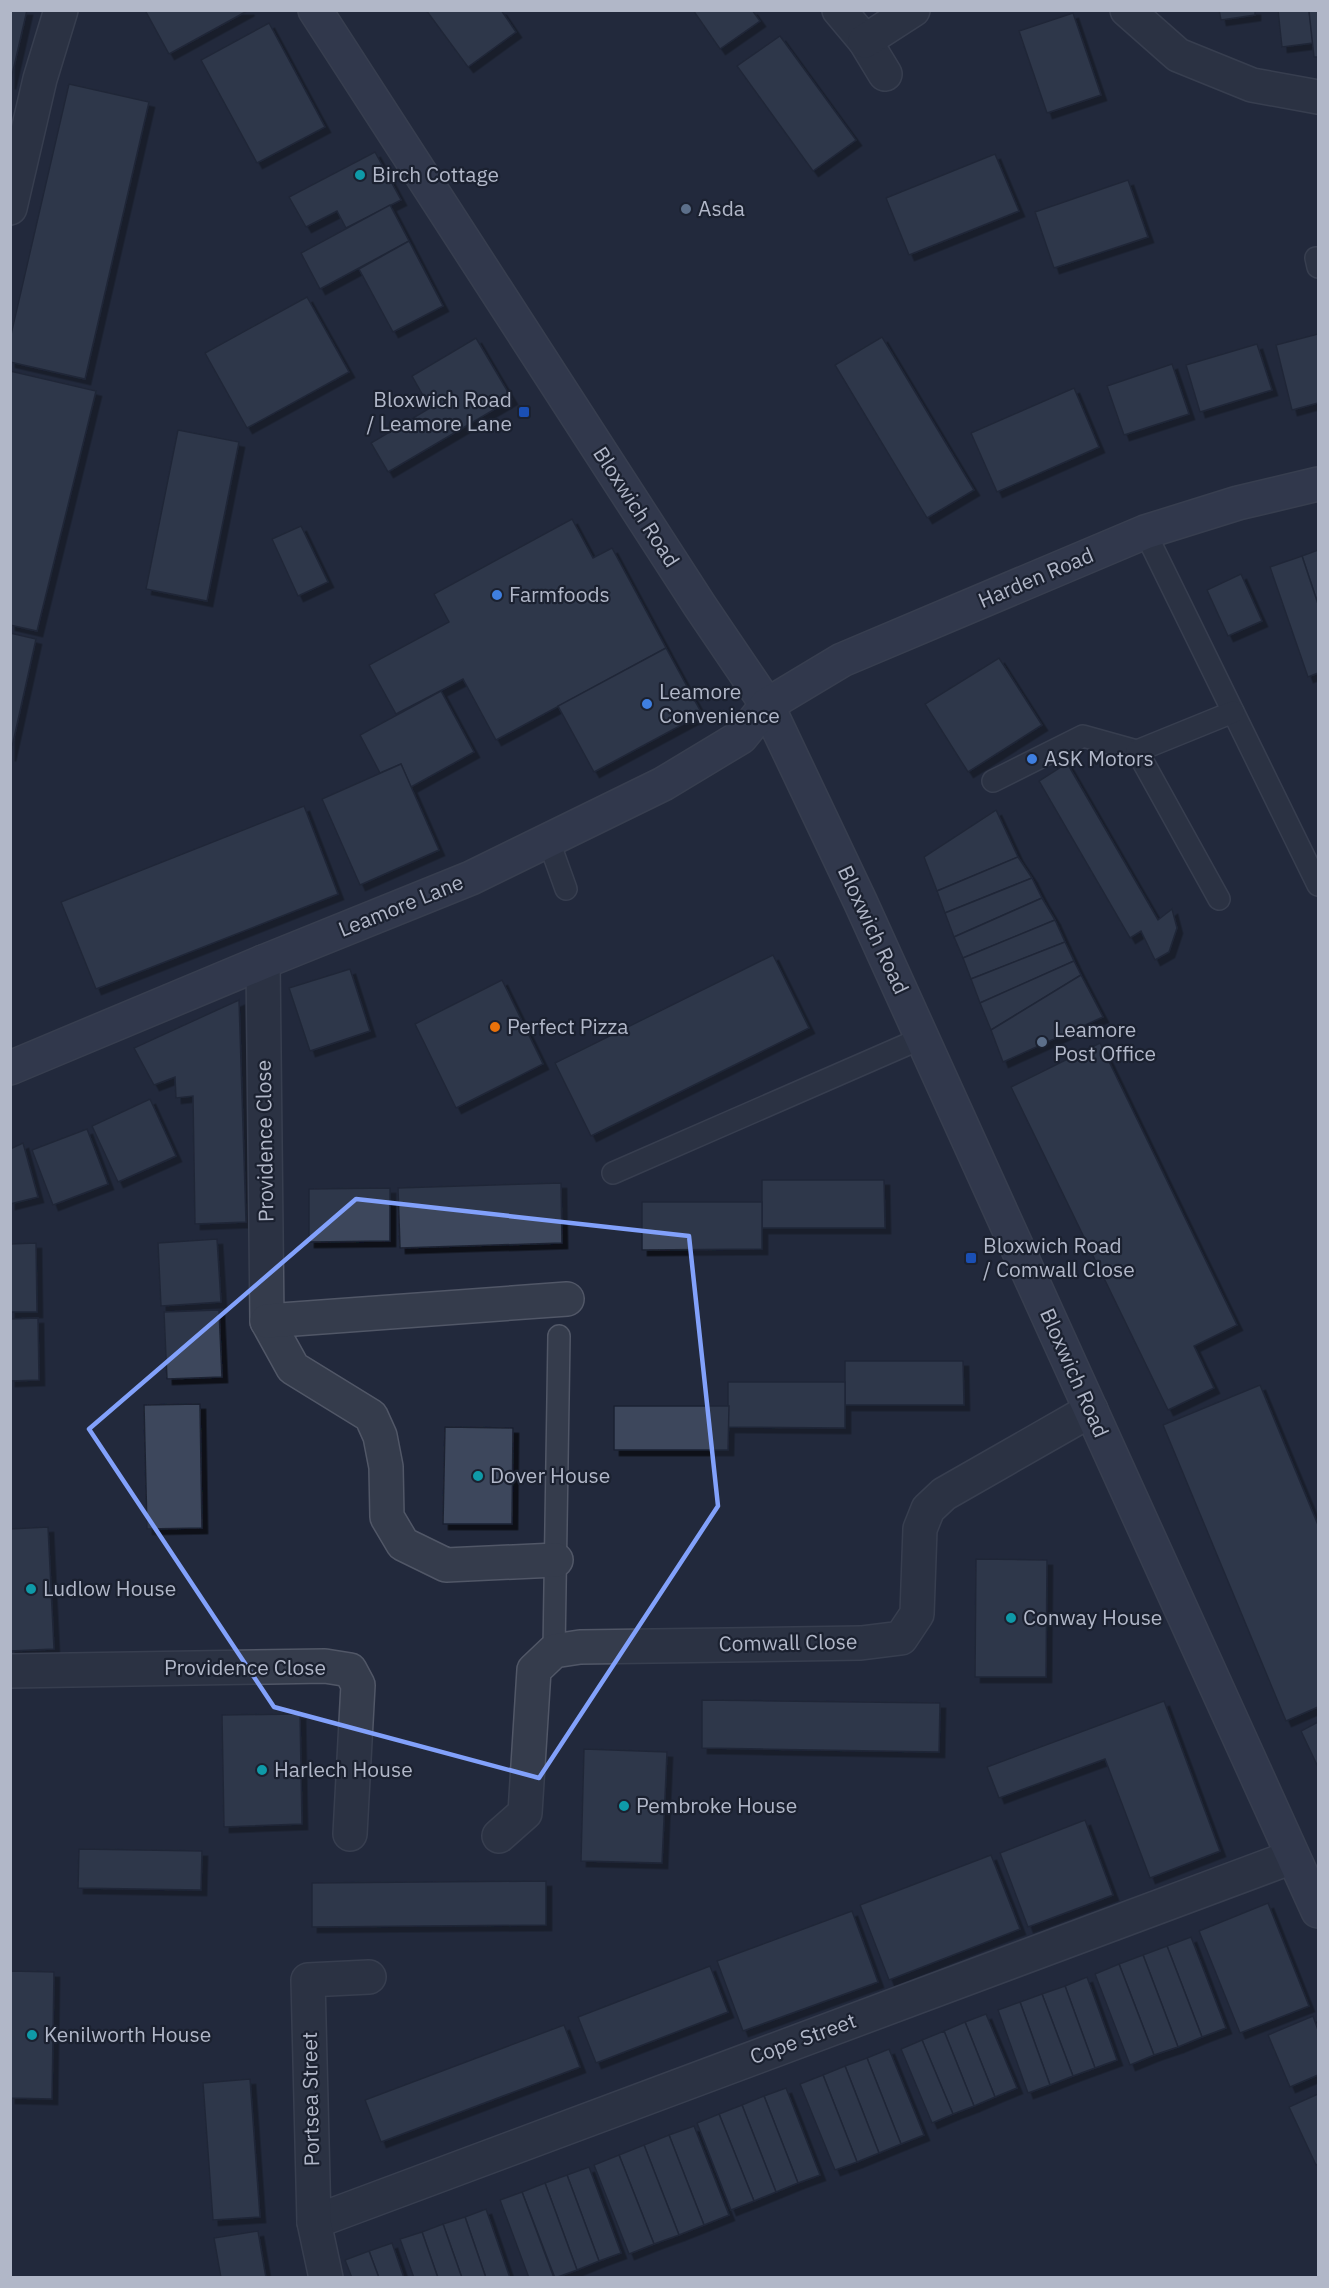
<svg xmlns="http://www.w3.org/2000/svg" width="1329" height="2288" font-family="'IBM Plex Sans',sans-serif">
	<defs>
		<filter id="shadow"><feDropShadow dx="5.5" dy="5.5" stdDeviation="0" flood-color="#0009"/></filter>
	</defs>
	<rect width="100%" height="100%" fill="#22293c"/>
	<g fill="#3d475b" stroke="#1d2333" stroke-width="1.5" filter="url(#shadow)">
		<path d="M10,10H27L10,84Z"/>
		<path d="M145,10H249L169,54Z"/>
		<path d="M426,10H501L516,32L468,67Z"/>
		<path d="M693,10H752L760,21L720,49Z"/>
		<path d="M1219,10H1255V15L1221,20Z"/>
		<path d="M1278,10H1309L1313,43L1282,47Z"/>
		<path d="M1318,10V57H1314L1309,11Z"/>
		<path d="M1073,13L1101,95L1047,113L1019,31Z"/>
		<path d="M269,23L325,127L257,163L201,60Z"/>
		<path d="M780,36L856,140L813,171L737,66Z"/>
		<path d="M69,84L149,102L85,379L10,362V339Z"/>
		<path d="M375,152L401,200L346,228L337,211L306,227L289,197Z"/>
		<path d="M995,154L1019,211L909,255L886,198Z"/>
		<path d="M1128,180L1148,237L1054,268L1035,212Z"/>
		<path d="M390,205L409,241L320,289L301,253Z"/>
		<path d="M409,241L443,306L393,332L359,269Z"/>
		<path d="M307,297L349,372L247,428L205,353Z"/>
		<path d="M1318,334V403L1292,410L1276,345Z"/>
		<path d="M882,337L974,490L927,518L835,365Z"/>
		<path d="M476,338L512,399L388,472L371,443L430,408L412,376Z"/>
		<path d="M1257,344L1272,390L1200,412L1186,365Z"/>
		<path d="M1172,364L1189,414L1124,435L1107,386Z"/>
		<path d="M10,371L96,391L37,631L10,625Z"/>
		<path d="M1074,388L1099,447L997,492L971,433Z"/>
		<path d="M178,430L239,442L207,601L146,589Z"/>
		<path d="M572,519L593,558L612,548L666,648L496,740L463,679L396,714L369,665L449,622L434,594Z"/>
		<path d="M301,526L328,582L298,596L272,539Z"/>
		<path d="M1318,550V604L1302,556Z"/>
		<path d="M1302,556L1318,604V673L1308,677L1270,567Z"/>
		<path d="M1241,574L1262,621L1228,636L1207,590Z"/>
		<path d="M10,633L36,639L10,756Z"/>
		<path d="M666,648L702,714L594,772L558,706Z"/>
		<path d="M999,658L1042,725L968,772L925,704Z"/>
		<path d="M441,691L474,752L411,787L401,764L380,773L360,735Z"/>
		<path d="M1067,763L1158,920L1172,909L1177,928L1169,952L1155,960L1141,931L1130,938L1039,781Z"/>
		<path d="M401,764L439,850L360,885L322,799Z"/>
		<path d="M304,806L338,894L96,989L61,902Z"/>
		<path d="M996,810L1018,857L937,891L924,857Z"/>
		<path d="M1018,857L1032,878L945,913L937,891Z"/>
		<path d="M1032,878L1042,898L954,937L945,913Z"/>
		<path d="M1042,898L1055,920L963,958L954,937Z"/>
		<path d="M1055,920L1065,942L971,979L963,958Z"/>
		<path d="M1065,942L1074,961L980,1003L971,979Z"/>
		<path d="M773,955L809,1028L591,1136L555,1063Z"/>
		<path d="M1074,961L1081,975L991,1030L980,1003Z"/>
		<path d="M350,969L370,1031L310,1051L289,988Z"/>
		<path d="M1081,975L1103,1017L1003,1062L991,1030Z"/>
		<path d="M502,980L543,1064L456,1108L415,1024Z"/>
		<path d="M239,1000L246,1222L195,1224L193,1096L176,1098L175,1077L154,1085L134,1048Z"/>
		<path d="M1100,1043L1237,1325L1194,1346L1214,1388L1168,1410L1011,1087Z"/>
		<path d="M150,1099L176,1156L118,1182L92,1126Z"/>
		<path d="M87,1129L108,1184L53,1205L32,1150Z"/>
		<path d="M23,1143L38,1197L10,1204V1149Z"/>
		<path d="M762,1180H884L885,1228H762Z"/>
		<path d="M561,1183L562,1243L400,1248L398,1188Z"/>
		<path d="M390,1188V1241L309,1242V1189Z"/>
		<path d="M642,1202H762V1249L642,1250Z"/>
		<path d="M217,1239L221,1302L161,1306L158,1243Z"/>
		<path d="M36,1243L37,1312H10V1244Z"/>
		<path d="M219,1310L222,1377L167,1379L164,1312Z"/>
		<path d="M38,1318L39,1380L10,1381V1319Z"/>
		<path d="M845,1361H963L964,1405H845Z"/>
		<path d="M728,1382H845V1428L728,1427Z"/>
		<path d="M1260,1385L1318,1525V1707L1286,1721L1163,1425Z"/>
		<path d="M200,1404L202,1528L147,1529L144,1405Z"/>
		<path d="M614,1406H729L728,1450H614Z"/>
		<path d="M445,1427L513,1428L512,1524H443Z"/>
		<path d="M48,1527L54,1649L10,1651V1529Z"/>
		<path d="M976,1559L1047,1560L1046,1677H975Z"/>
		<path d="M702,1700L940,1703L939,1752L702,1748Z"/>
		<path d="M1164,1701L1220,1851L1150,1878L1105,1759L999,1798L987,1767Z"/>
		<path d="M300,1714L302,1824L224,1827L222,1715Z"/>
		<path d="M1318,1722V1767L1301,1731Z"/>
		<path d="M584,1749L667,1752L662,1863L581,1861Z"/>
		<path d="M1085,1820L1113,1895L1028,1927L1000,1853Z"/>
		<path d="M79,1849L202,1851L201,1890L78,1888Z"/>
		<path d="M991,1855L1020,1929L889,1980L860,1905Z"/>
		<path d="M546,1881V1925L312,1927V1883Z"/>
		<path d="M1268,1903L1309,2006L1240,2033L1199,1931Z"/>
		<path d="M852,1911L878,1982L743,2031L717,1961Z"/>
		<path d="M1191,1937L1226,2028L1202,2037L1167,1946Z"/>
		<path d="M1167,1946L1202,2037L1178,2047L1143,1955Z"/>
		<path d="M1143,1955L1178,2047L1154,2055L1119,1964Z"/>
		<path d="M1119,1964L1154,2055L1130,2065L1095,1974Z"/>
		<path d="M710,1966L728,2012L596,2063L578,2017Z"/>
		<path d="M10,1971L54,1972L52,2099L10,2098Z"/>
		<path d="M1087,1977L1117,2060L1095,2068L1065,1986Z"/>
		<path d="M1065,1986L1095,2068L1073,2076L1042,1994Z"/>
		<path d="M1042,1994L1073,2076L1050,2085L1020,2002Z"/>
		<path d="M1020,2002L1050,2085L1028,2093L998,2010Z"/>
		<path d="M986,2014L1017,2088L995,2097L965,2022Z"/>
		<path d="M1313,2016L1318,2030V2075L1290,2087L1268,2035Z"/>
		<path d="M965,2022L995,2097L974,2106L944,2031Z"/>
		<path d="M564,2025L580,2067L381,2142L365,2100Z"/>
		<path d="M944,2031L974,2106L953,2114L922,2040Z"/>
		<path d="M922,2040L953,2114L932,2123L901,2049Z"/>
		<path d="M889,2049L924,2135L901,2144L867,2058Z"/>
		<path d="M867,2058L901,2144L879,2153L845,2066Z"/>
		<path d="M845,2066L879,2153L857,2162L823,2075Z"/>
		<path d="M823,2075L857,2162L835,2170L800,2084Z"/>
		<path d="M250,2079L260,2217L213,2220L203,2083Z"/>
		<path d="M786,2088L820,2175L798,2183L764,2096Z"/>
		<path d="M1318,2094V2164L1316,2165L1289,2107Z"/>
		<path d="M764,2096L798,2183L776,2192L742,2105Z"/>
		<path d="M742,2105L776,2192L754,2201L719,2114Z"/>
		<path d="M719,2114L754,2201L731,2210L697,2123Z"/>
		<path d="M694,2126L729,2215L704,2225L669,2135Z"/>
		<path d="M669,2135L704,2225L679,2235L644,2145Z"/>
		<path d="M644,2145L679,2235L654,2244L619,2155Z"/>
		<path d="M619,2155L654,2244L629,2254L594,2165Z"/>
		<path d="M589,2167L621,2253L599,2261L567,2175Z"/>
		<path d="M567,2175L599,2261L577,2270L545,2183Z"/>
		<path d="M545,2183L577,2270L555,2278L522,2192Z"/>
		<path d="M522,2192L554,2278H529L500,2200Z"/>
		<path d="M486,2209L510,2278H486L465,2217Z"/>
		<path d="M465,2217L486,2278H462L443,2224Z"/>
		<path d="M443,2224L462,2278H438L422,2232Z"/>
		<path d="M258,2231L266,2278H221L214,2238Z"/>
		<path d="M422,2232L438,2278H414L400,2239Z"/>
		<path d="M392,2243L404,2278H379L369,2251Z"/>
		<path d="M369,2251L379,2278H352L345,2260Z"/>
	</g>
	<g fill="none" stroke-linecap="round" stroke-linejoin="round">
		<defs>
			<g id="lane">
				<path d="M1316,258L1318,267"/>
				<path d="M1145,532L1318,885"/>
				<path d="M993,781L1083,736L1137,751"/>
				<path d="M548,839L566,889"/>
				<path d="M1219,899L1137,751L1233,712"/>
				<path d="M613,1173L922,1038"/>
				<path d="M554,1651L559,1336"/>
			</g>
			<g id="street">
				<path d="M839,10L865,41L885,74"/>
				<path d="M1127,10L1178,55L1252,85L1318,97"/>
				<path d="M865,41L913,10"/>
				<path d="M10,208L40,79L61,10"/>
				<path d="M263,962L267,1321L293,1368L371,1416L380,1436L386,1467L387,1517L403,1544L446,1565L556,1560"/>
				<path d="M267,1321L567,1299"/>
				<path d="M10,1671L325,1666L350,1670L358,1685L350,1834"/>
				<path d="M499,1836L525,1813L534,1670L554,1651L580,1647L861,1643L901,1638L917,1614L920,1529L928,1509L944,1494L1091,1410"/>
				<path d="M314,2222L1292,1857"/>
				<path d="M326,2278L314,2222L308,1980L369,1977"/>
			</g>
			<g id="secondary">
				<path d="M315,10L700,606L767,705L860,901L1318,1911"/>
				<path d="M10,1068L263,962L471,878L663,784L741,737L767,705L842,660L1145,532L1238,503L1318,484"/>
			</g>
		</defs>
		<use href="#lane" stroke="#515767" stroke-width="24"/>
		<use href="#street" stroke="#515767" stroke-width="36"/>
		<use href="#secondary" stroke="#515767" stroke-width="36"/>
		<use href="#lane" stroke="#353c4c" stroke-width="21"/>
		<use href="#street" stroke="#353c4c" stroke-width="33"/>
		<use href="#secondary" stroke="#434a5f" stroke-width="33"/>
	</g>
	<path d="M0 0H1329V2288H0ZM356,1199L689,1236L718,1506L539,1778L274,1707L89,1429Z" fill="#22293c" fill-opacity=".55" fill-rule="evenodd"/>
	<path fill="none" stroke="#82a1fb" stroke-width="4.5" stroke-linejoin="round" d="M356,1199L689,1236L718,1506L539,1778L274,1707L89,1429Z"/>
	<g fill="#0f9aa8" stroke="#1b2130" stroke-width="2">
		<circle cx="360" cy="175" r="6"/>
		<circle cx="478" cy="1476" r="6"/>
		<circle cx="31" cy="1589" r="6"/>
		<circle cx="1011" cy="1618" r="6"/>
		<circle cx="262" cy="1770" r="6"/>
		<circle cx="624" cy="1806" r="6"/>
		<circle cx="32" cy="2035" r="6"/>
	</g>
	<g fill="#5c6f8a" stroke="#1b2130" stroke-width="2">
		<circle cx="686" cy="209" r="6"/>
		<circle cx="1042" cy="1042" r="6"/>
	</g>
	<g fill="#1a4fb4" stroke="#1b2130" stroke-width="2">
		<rect x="518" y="406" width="12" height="12" rx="3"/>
		<rect x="965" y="1252" width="12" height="12" rx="3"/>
	</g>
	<g fill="#3f7fe0" stroke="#1b2130" stroke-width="2">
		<circle cx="497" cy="595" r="6"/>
		<circle cx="647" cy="704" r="6"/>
		<circle cx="1032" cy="759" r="6"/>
	</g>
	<circle fill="#e8710a" stroke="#1b2130" stroke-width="2" cx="495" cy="1027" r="6"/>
	<g text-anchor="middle" stroke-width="4.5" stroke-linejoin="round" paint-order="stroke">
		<g font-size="21" fill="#b1b7c8" stroke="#1b2130" text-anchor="start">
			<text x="372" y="182">Birch Cottage</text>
			<text x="698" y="216">Asda</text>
			<text x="512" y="407" text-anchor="end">Bloxwich Road<tspan x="512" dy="24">/ Leamore Lane</tspan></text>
			<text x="509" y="602">Farmfoods</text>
			<text x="659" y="699">Leamore<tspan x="659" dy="24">Convenience</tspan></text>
			<text x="1044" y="766">ASK Motors</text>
			<text x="507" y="1034">Perfect Pizza</text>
			<text x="1054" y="1037">Leamore<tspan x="1054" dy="24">Post Office</tspan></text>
			<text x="983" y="1253">Bloxwich Road<tspan x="983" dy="24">/ Comwall Close</tspan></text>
			<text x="490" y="1483">Dover House</text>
			<text x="43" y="1596">Ludlow House</text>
			<text x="1023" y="1625">Conway House</text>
			<text x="274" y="1777">Harlech House</text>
			<text x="636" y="1813">Pembroke House</text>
			<text x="44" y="2042">Kenilworth House</text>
		</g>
		<g font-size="21" fill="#b1b7c8" stroke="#1b2130">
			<text transform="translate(636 507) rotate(57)" y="7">Bloxwich Road</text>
			<text transform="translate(1036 578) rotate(-23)" y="7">Harden Road</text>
			<text transform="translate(401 906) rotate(-22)" y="7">Leamore Lane</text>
			<text transform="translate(873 930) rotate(65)" y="7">Bloxwich Road</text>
			<text transform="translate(265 1141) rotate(-91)" y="7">Providence Close</text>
			<text transform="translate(1074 1373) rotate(66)" y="7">Bloxwich Road</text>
			<text transform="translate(788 1643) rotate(-1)" y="7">Comwall Close</text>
			<text x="245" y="1675">Providence Close</text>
			<text transform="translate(803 2039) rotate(-20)" y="7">Cope Street</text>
			<text transform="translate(311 2099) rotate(-91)" y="7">Portsea Street</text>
		</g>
	</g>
	<rect width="1329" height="2288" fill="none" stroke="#b1b7c8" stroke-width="24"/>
</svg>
